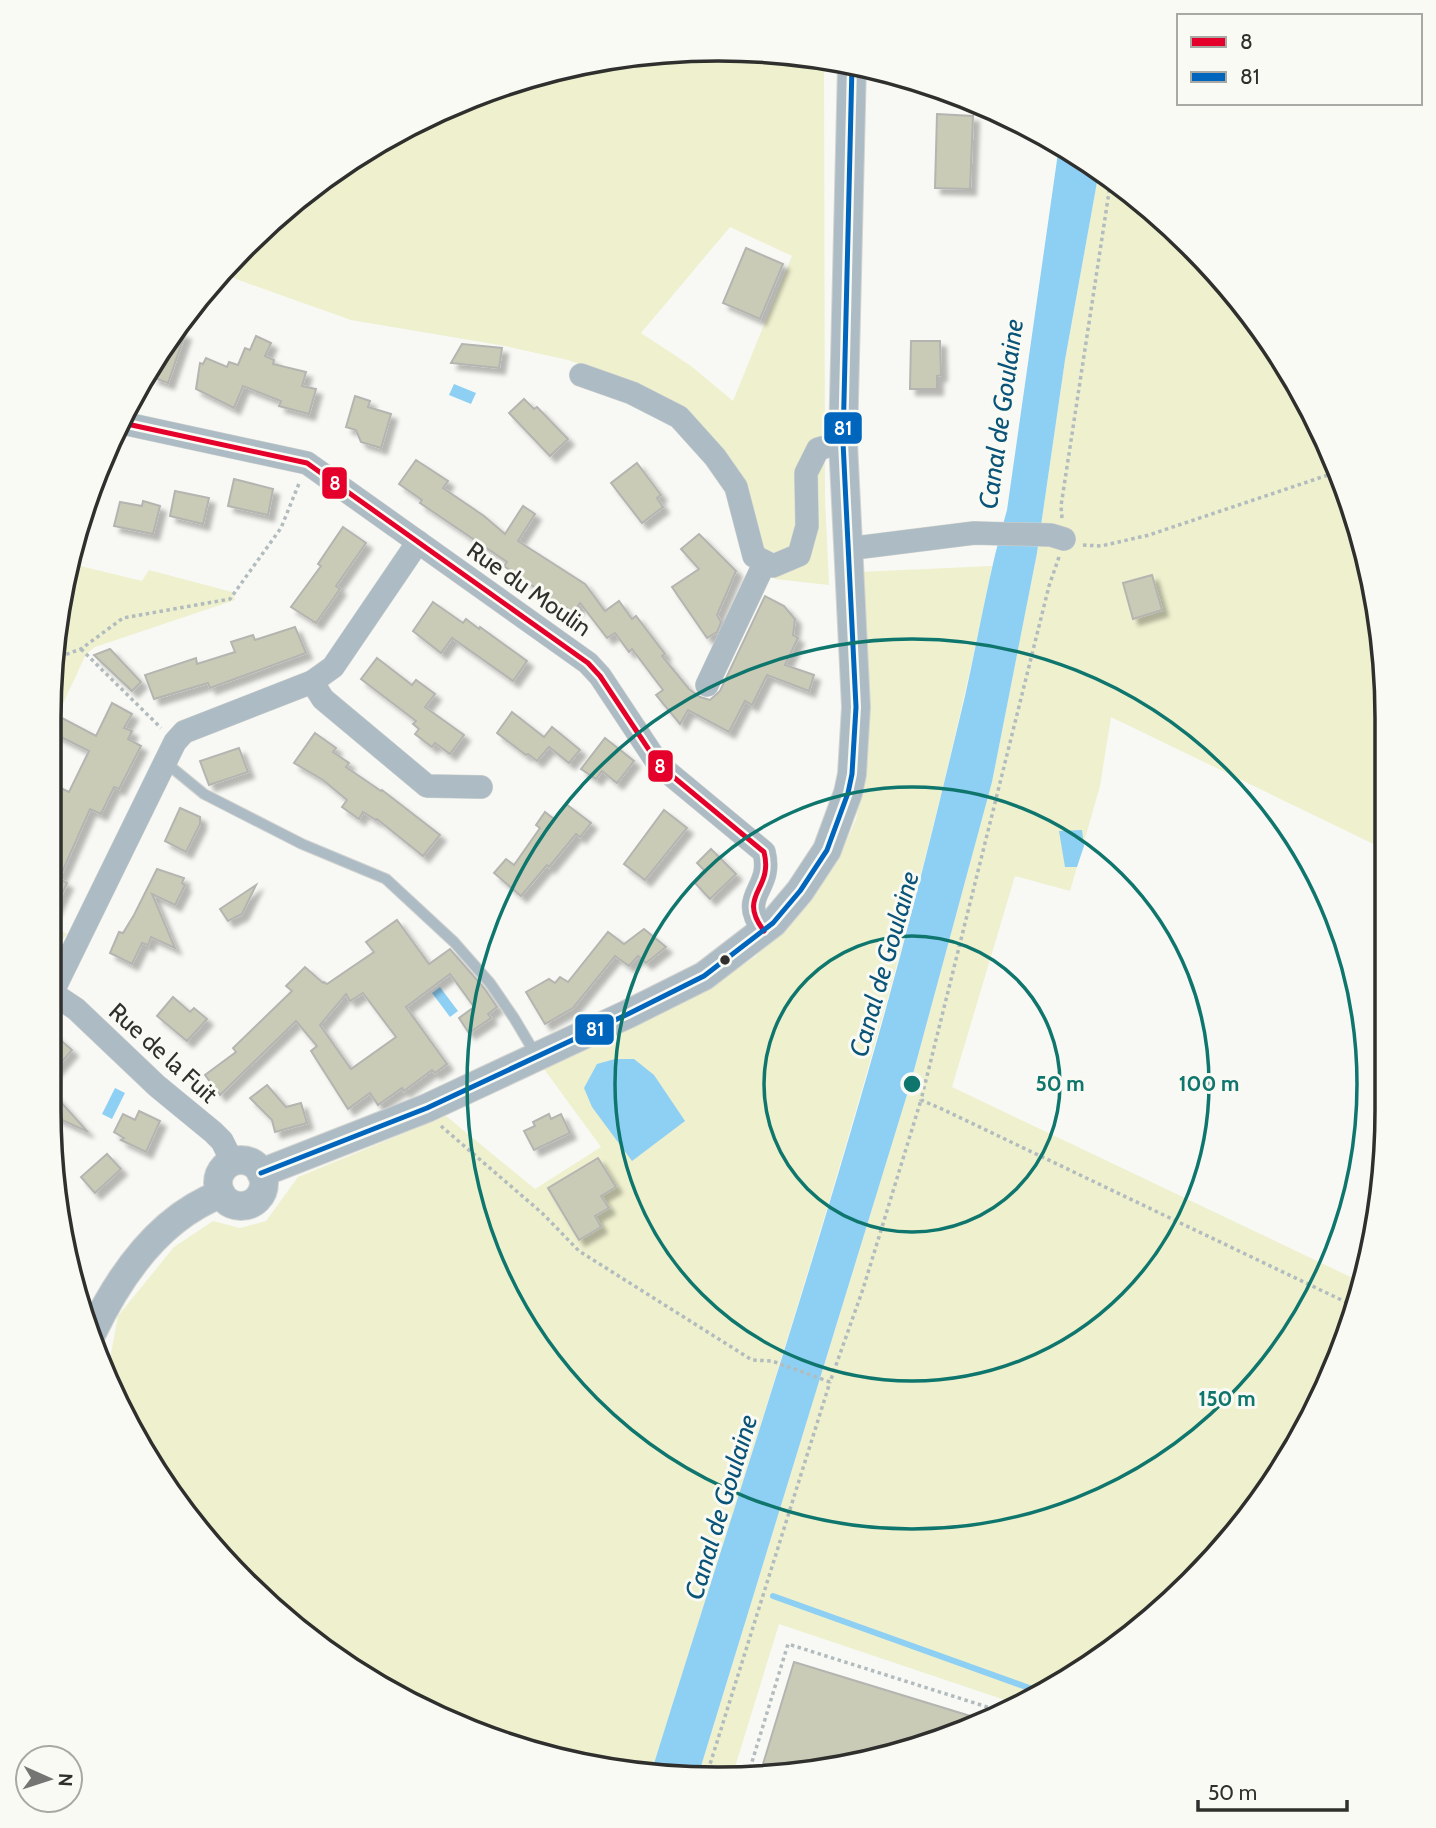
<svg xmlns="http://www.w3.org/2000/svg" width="1436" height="1828" font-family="Cabin,sans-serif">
	<defs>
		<filter id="shadow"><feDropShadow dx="6" dy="6" stdDeviation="2" flood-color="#0004"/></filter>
	</defs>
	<rect width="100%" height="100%" fill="#f8f9f4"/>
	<g fill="#eef0ce" fill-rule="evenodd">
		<path d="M761,50L824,61L825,499L829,585L775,579L761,543L744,484L626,381L568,360L505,346L351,320L236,279L224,272L277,215L383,139L503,85L630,55ZM730,227L792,256L733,401L691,366L641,333Z"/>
		<path d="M1099,171L1125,187L1221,277L1297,383L1352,503L1386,674V850L1111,717L1100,786L1070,891L1015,876L952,1087L1361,1282L1336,1366L1274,1482L1159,1613L1053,1689L1017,1704L779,1624L732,1777L718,1779L698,1776L910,1085L992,782L1037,553L1065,360Z"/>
		<path d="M72,564L142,581L149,570L232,592L235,600L95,647L86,654L50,732V675Z"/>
		<path d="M992,566C910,976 776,1372 652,1770L545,1756L384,1690L245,1583L139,1445L108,1370L118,1316L174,1247L213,1221L240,1228L266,1221L298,1177L446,1116L535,1189L601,1147L544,1069L665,1004L686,1001L755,957L803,905L838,860L856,819L868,760L869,685L859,605V572Z"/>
		<path d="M50,925L67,934L49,957Z"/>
	</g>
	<g fill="#8ecff4">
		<path d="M1059,146L1099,171L1065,360L1037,553L992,782L910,1085L698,1776L652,1770C724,1538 801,1306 868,1072C904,948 935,822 965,696C979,634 989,571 1007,510Z"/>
		<path d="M454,384L476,393L471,404L449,395Z"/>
		<path d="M1082,830L1084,846L1077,867H1065L1059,831Z"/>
		<path d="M440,987L458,1011L450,1017L432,993Z"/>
		<path d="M615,1059H634L654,1075L685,1121L632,1161L592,1107L584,1088L597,1064Z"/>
		<path d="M115,1088L125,1093L112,1119L102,1114Z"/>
	</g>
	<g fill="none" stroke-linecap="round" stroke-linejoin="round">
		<path stroke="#8ecff4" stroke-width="6" d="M773,1596L1043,1693"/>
	</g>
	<g fill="#cacbb7" stroke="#b4b5b1" stroke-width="2" fill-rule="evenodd" filter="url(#shadow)">
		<path d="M937,114L973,116L970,189L935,188Z"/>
		<path d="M746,248L783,264L760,319L723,303Z"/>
		<path d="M177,331L185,334L168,383L152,377Z"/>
		<path d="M256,336L271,343L265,356L274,360L273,364L306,372L302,386L316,389L309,414L279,406L281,401L243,386L234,408L196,389L200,363L203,364L206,358L227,367L229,362L238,365L245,348L250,350Z"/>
		<path d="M911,341H940L941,375L937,376V389H910Z"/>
		<path d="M462,344L502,348L499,368L451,363Z"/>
		<path d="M355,396L370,401L368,407L391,414L381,448L361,442L356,430L346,427Z"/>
		<path d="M524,399L534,409L537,407L568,439L550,456L509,413Z"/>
		<path d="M416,460L448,481L443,488L484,516L505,534L523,506L535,514L518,541L585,584L605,611L619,601L632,619L636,616L665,654L662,656L689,689L700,697L710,700L720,691L765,596L784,606L795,619L793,635L798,638L785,665L814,675L809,691L767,675L752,705L745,701L729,732L688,710L680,724L656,695L663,690L632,649L629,652L615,633L607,638L580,603L574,612L556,602L504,566L507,562L420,503L422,500L399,484Z"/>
		<path d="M637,463L661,495L657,498L663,507L642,523L611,483Z"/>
		<path d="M234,479L273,489L268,515L228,506Z"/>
		<path d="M175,491L209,498L203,524L170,516Z"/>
		<path d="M143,501L160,506L153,534L114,526L120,502L142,506Z"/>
		<path d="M343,527L366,543L336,586L340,589L316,623L291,607L321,566L318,564Z"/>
		<path d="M699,534L736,571L717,615L721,622L717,632L707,638L672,587L699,569L681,549Z"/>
		<path d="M1152,575L1162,610L1133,619L1123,583Z"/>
		<path d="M433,602L463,623L466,619L479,629L480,627L527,661L513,681L452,638L441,653L413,631Z"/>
		<path d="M295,627L306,653L210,688L208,683L154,699L145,675L196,658L197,664L235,652L231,642L253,635L255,640Z"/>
		<path d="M110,649L141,682L132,691L94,655Z"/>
		<path d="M377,658L412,685L416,680L435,694L425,707L464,735L450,754L435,743L432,747L415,734L419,729L413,724L416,721L361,679Z"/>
		<path d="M112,703L132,714L124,728L132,731L128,739L141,746L119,789L114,787L101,814L90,809L59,879L67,883L50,919V783L69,792L89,751L53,733L60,717L96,736Z"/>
		<path d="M512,712L544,737L552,727L580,750L569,763L549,747L537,761L528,754L526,755L497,733Z"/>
		<path d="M315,733L336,748L333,752L349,763L346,767L381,791L382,790L440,835L423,856L377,819L376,820L363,812L359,819L342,807L347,800L323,780L294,763Z"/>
		<path d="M605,738L634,761L617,783L602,771L596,779L581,769Z"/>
		<path d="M239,748L248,772L209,785L200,761Z"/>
		<path d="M566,804L591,823L580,837L576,834L549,867L547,865L521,896L494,873L506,859L514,865L540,828L536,825L545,812L554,819Z"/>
		<path d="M180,808L200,817V824L186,852L165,841Z"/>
		<path d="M664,810L687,828L645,880L624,864Z"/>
		<path d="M711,849L736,874L710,899L695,883L706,872L697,863Z"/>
		<path d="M157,869L184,878L182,883L185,885L175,905L152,894L175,948L151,937L148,945L142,943L132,964L110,953L119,932L123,933L134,915Z"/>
		<path d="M256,885L242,914L228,921L220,909Z"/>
		<path d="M397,920L429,964L450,949L484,988L497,1007L488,1014L491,1018L469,1033L459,1018L474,1007L450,974L406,1007L447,1064L435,1073L432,1070L404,1091L402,1088L378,1105L370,1093L348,1109L311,1051L317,1046L296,1021L220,1095L205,1075L236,1052L233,1048L292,991L286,986L305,967L323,983L324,982L327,984L374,952L366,942ZM363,993L396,1037L351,1069L320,1025L346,994L350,1001Z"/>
		<path d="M644,929L666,947L646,963L638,956L629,966L615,956L573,1008L545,1024L526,992L549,979L555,983L560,977L568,982L608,932L624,944Z"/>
		<path d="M173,997L190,1012L194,1008L207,1019L187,1041L157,1016Z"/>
		<path d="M49,1030L72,1050L49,1077Z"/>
		<path d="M267,1085L286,1107L301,1103L307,1123L275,1132L272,1120L250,1098Z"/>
		<path d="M49,1089L87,1131H86L49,1114Z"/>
		<path d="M139,1111L160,1121L146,1152L121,1140L124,1138L114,1132L123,1114L135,1120Z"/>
		<path d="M549,1114L551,1119L561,1114L570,1133L534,1150L524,1131L535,1126L533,1122Z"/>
		<path d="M107,1154L121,1169L95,1193L81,1177Z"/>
		<path d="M598,1158L616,1187L601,1196L609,1208L595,1216L601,1227L579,1240L548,1188Z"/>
		<path d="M794,1662L980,1719L892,1756L760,1774Z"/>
	</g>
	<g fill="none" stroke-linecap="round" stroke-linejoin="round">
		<defs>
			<path id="service" d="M165,762L204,794L302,844L386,879L454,942L490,983L514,1018L536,1055"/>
			<g id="minor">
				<path d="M581,375L632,393L679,417L715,457L736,487L754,556L773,566L799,555L807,526L806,473L818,449L843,442"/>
				<path d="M127,424L307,463L588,663L600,676L659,765L764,852C774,891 736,894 764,931"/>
				<path d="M847,549L974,533L1051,535L1064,539"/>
				<path d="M312,682L323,699L427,786L481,787"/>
				<path d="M707,685L765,562"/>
				<path d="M49,991L76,1009L157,1086L213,1132L222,1141L232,1161"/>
				<path d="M52,993L175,742L184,732L312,682L333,667L418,542"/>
			</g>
			<g id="tertiary">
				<circle cx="241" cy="1183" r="23"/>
				<path d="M261,1173L427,1108L628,1014L704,976L773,923L800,891L827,850L848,793L852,774L856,707L843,442L852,65"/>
				<path d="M92,1333C119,1276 160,1217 221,1194"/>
			</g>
		</defs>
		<use href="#service" stroke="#d3d4d1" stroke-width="12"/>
		<use href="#minor" stroke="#d3d4d1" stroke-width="24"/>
		<use href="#tertiary" stroke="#d3d4d1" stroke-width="30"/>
		<g stroke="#b2bcbe" stroke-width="3.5" stroke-dasharray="3.5 3.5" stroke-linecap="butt">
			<path d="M1062,518L1061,506L1111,179"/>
			<path d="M1083,545L1101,546L1149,535L1337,472"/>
			<path d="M1059,557L1049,586L921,1100L942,1109L1354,1306"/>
			<path d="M81,649L161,728"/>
			<path d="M53,659L81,649L123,618L230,599L281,528L300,481"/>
			<path d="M441,1126L542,1213L579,1251L752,1360L772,1361L830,1382L863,1289L921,1100"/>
			<path d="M748,1775L788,1644L1000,1711"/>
			<path d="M706,1777L830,1382"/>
		</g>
		<use href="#service" stroke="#adbcc4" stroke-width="10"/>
		<use href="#minor" stroke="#adbcc4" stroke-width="23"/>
		<use href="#tertiary" stroke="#adbcc4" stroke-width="28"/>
		<defs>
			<path id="bus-1" d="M127,424L307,463L588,663L600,676L659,765L764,852C774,891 736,894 764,931"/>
			<path id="bus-2" d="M261,1173L427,1108L628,1014L704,976L773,923L800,891L827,850L848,793L852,774L856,707L843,442L852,65"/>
		</defs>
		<use href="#bus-1" stroke="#f9faf3" stroke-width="10"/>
		<use href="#bus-2" stroke="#f9faf3" stroke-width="10"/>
		<use href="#bus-1" stroke="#e4002b" stroke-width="5"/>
		<use href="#bus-2" stroke="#0065bd" stroke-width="5"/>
	</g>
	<g fill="none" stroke="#0f766e" stroke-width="3.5">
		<circle cx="912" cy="1084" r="148"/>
		<circle cx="912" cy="1084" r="297"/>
		<circle cx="912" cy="1084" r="445"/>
	</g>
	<circle fill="#2f2f2d" stroke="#f9faf3" stroke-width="2.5" cx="725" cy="960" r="6"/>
	<g text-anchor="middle" stroke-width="6" stroke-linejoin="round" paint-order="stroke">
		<g font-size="24" fill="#2f2f2d" stroke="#f9faf3">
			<text transform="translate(529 589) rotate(35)" y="8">Rue du Moulin</text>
			<text transform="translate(163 1053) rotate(42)" y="8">Rue de la Fuit</text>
		</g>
		<g font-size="26" font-style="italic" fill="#095478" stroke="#f9faf3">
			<text transform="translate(1001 414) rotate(-82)" y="9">Canal de Goulaine</text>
			<text transform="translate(884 964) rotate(-74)" y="9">Canal de Goulaine</text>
			<text transform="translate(721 1507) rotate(-73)" y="9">Canal de Goulaine</text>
		</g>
	</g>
	<path d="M0 0H1436V1828H0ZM718 61H718A657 657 0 0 1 1375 718V1110A657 657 0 0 1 718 1767H718A657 657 0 0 1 61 1110V718A657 657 0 0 1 718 61Z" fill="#f9faf3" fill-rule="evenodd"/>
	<path fill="none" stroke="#2f2f2d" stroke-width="3.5" d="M718 61H718A657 657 0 0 1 1375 718V1110A657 657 0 0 1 718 1767H718A657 657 0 0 1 61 1110V718A657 657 0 0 1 718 61Z"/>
	<circle cx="912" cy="1084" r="10" fill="#0f766e" stroke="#f9faf3" stroke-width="3.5"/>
	<g font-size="21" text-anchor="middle" font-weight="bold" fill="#0f766e" stroke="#f9faf3" stroke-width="6" stroke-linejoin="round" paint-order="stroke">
		<text x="1060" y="1091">50 m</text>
		<text x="1209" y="1091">100 m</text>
		<text x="1227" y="1406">150 m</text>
	</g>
	<g stroke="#f9faf3" stroke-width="2.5">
		<rect x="823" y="411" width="40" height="34" rx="7" fill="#0065bd"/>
		<rect x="321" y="466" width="27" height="34" rx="7" fill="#e4002b"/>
		<rect x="647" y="749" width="27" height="34" rx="7" fill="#e4002b"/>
		<rect x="574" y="1013" width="41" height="33" rx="7" fill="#0065bd"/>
	</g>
	<g font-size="19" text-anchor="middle" font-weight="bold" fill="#fff">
		<text x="843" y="435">81</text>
		<text x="335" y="490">8</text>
		<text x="660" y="773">8</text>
		<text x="595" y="1036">81</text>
	</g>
	<rect x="1177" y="14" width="245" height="91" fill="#f9faf3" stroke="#a8a9a4" stroke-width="2"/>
	<rect x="1191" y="37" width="35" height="10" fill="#e4002b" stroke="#a8a9a4" stroke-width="2"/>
	<text x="1240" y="49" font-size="21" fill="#2f2f2d">8</text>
	<rect x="1191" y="72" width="35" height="10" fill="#0065bd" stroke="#a8a9a4" stroke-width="2"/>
	<text x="1240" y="84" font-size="21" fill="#2f2f2d">81</text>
	<g transform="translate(49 1779) rotate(93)"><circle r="33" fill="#f9faf3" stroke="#a8a9a4" stroke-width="2"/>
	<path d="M0-5L12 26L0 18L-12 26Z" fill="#757673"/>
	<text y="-10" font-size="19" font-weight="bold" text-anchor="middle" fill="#2f2f2d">N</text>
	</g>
	<path d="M1198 1800v10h149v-10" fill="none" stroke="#2f2f2d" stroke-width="3.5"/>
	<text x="1208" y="1800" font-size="21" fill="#2f2f2d" stroke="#f9faf3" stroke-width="5" paint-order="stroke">50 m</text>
</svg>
